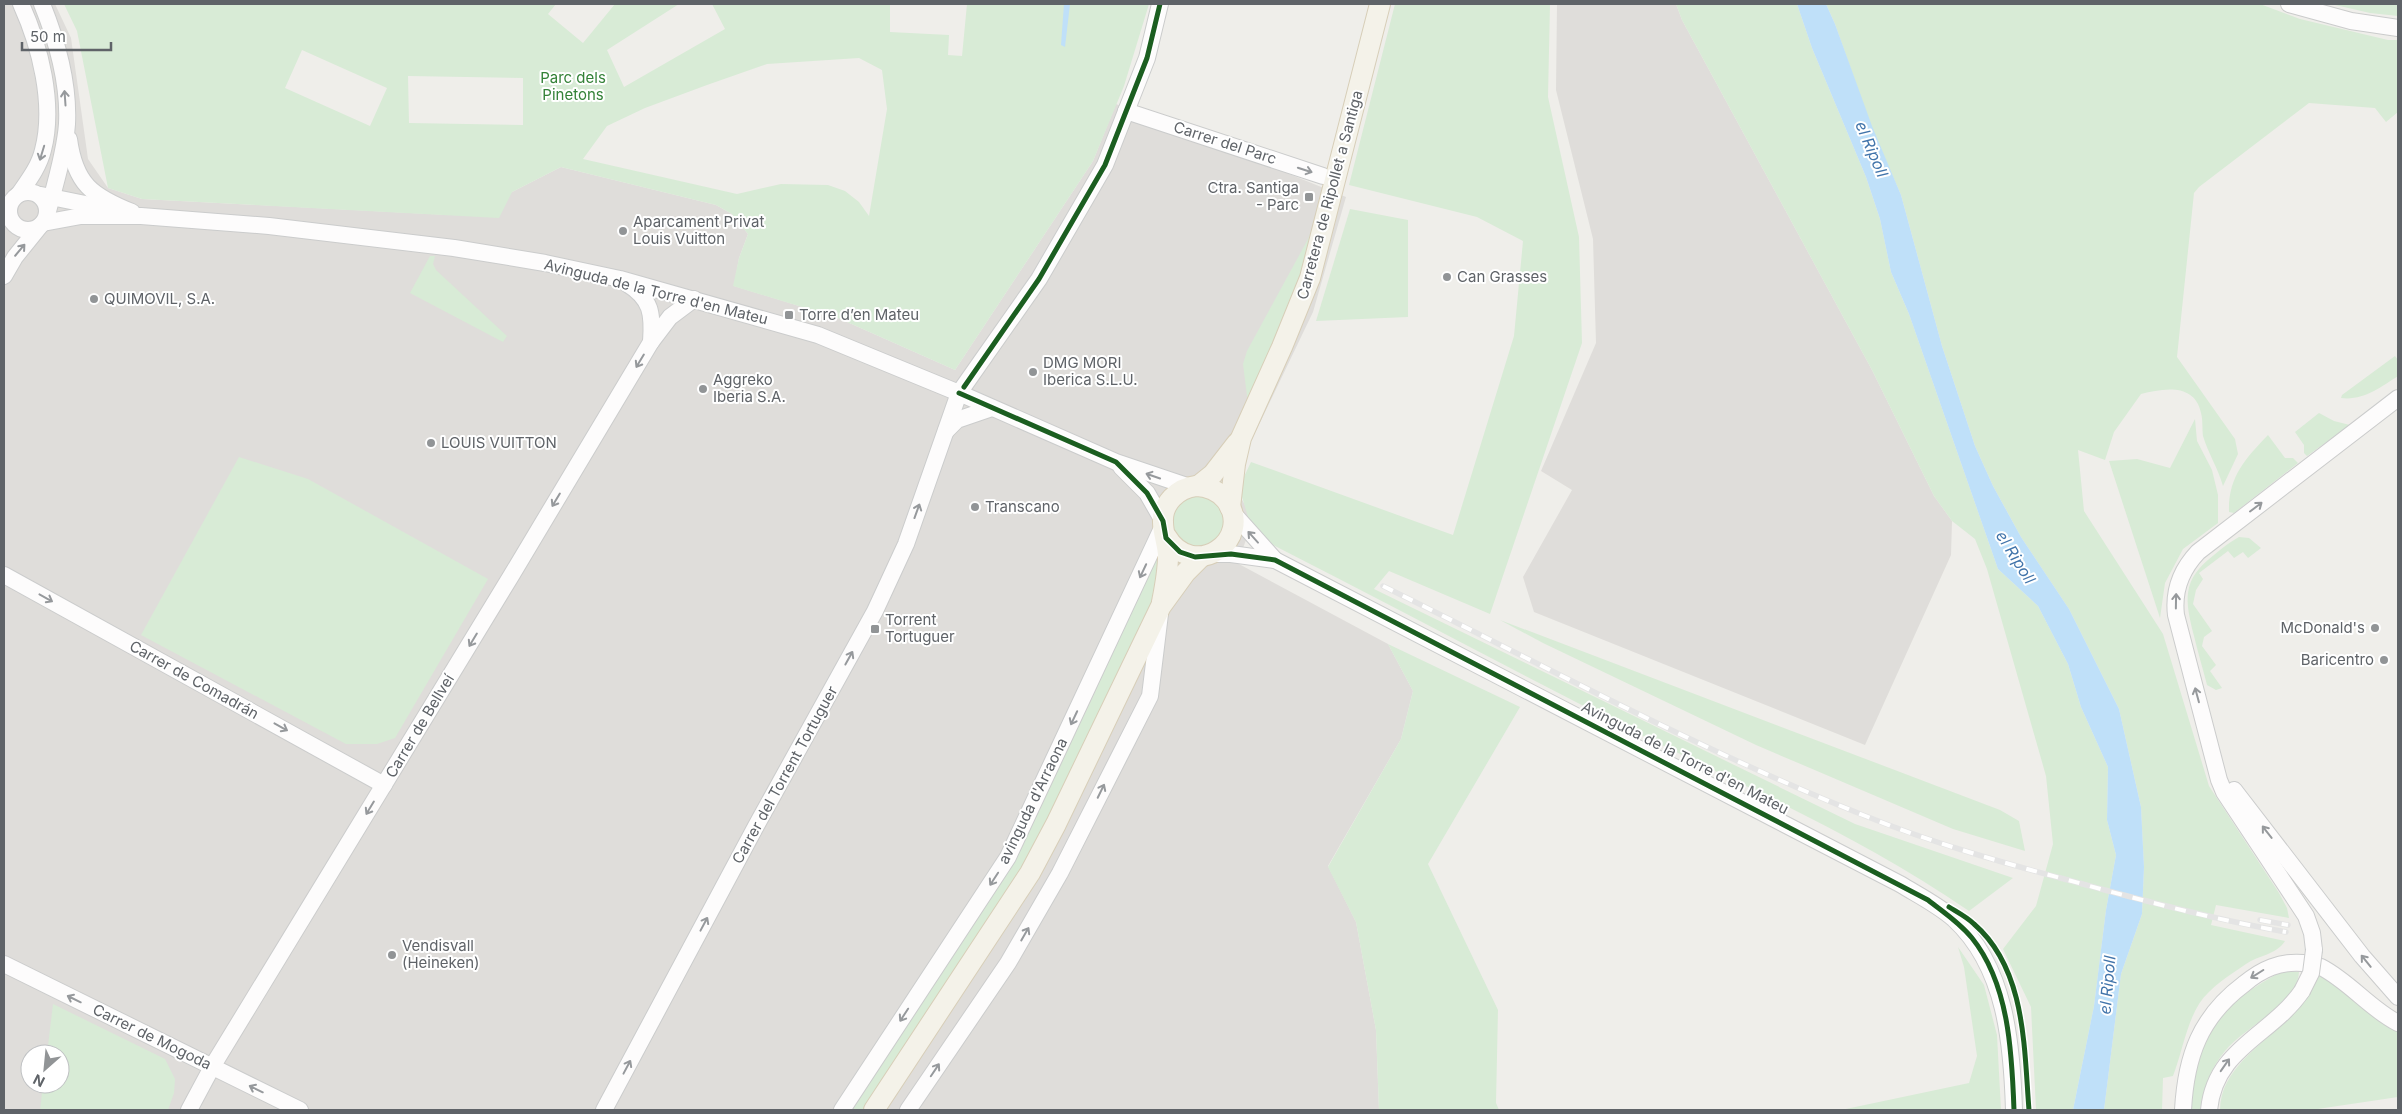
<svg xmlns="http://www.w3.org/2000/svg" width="2402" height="1114" font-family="Inter,sans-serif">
	<rect width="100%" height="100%" fill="#efeeea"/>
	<g fill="#dfddda" fill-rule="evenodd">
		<path d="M4,4H55L71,38L88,159L108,188L142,199L449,215L512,192L561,167L716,205L732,214L748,234L739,258L734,286L838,318L955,370L1093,161L1116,104L1346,197L1313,312L1243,458L1238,493L1254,520L1237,563L1388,644L1413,691L1401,739L1328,866L1356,922L1376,1030L1379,1110H4ZM30,1054H60V1084H30Z"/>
		<path d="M1557,4H1676L1682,20L1872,370L1934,496L1952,521L1951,555L1865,745L1534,612L1523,577L1572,490L1541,471L1596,343L1593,239L1556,90Z"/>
	</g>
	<g fill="#d8ebd6" fill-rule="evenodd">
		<path d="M64,4H556L548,14L583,43L615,4H679L607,50L624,87L725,29L712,4H890V32L949,35L948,55L962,56L967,4H1149L1124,86L1093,161L955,370L838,318L733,286L739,258L748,234L732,214L716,205L561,167L512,192L499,218L142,199L108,188L77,31ZM302,50L387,88L370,126L285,88ZM859,58L882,70L887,109L869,216L859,202L845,191L828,185L781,184L737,194L583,159L607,126L645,108L707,85L767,64ZM408,76L523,78V125L409,123Z"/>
		<path d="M1395,4H1550L1548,97L1579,237L1582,343L1490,614L1389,571L1374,589L1855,824L2013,878L1969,911C1863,838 1744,786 1629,729C1510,669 1393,606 1275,546L1252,530L1239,487L1251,462L1453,535L1514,336L1523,241L1477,217L1349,185Z"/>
		<path d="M1676,4H1797L1812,48L1866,177L1880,219L1891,272L1909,314L1998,569L2038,606L2068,664L2081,707L2108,767L2107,820L2116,855L2106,910L2094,1006L2073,1110H2036L2031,1007L2003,949L2036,906L2053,844L2046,776L1987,569L1975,539L1952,521L1934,496L1872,370L1682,20Z"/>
		<path d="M1826,4H2260L2300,19L2388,40H2398V112L2386,122L2375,108L2309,103L2199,187L2194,193L2177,357L2235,439L2238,454L2223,486C2218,468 2208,453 2203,436C2202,428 2203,420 2201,413C2195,383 2164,388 2141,394L2114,432L2105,460L2078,450L2084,511L2163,634L2209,786L2279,893L2287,908L2289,918L2216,905L2211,925L2285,941C2276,955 2259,955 2246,964C2230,975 2210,987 2199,1004C2186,1025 2182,1053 2173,1076L2163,1078L2162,1110H2104L2121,974L2142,914L2144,867L2141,807L2119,709L2069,609L2021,537L1993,486L1975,446L1942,346L1901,195L1871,126L1835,24Z"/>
		<path d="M2331,4H2398V16L2370,13Z"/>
		<path d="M1342,130L1294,297L1248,404L1243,364L1247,351L1308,239L1316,219Z"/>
		<path d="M1350,209L1408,220V317L1316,321Z"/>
		<path d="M430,256H435L433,264L436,270L507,336L503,342L410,293Z"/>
		<path d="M2395,356L2398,360V376C2381,387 2363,401 2341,398L2342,395Z"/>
		<path d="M2319,413L2334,421L2350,425L2307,456L2304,453V445L2295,432Z"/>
		<path d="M2195,419L2197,441L2212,470L2218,495V523L2183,549L2165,583L2160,618L2109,461L2137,459L2170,468Z"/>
		<path d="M2268,435L2285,458H2293L2298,463L2234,513L2229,512C2228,477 2245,459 2268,435Z"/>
		<path d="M239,457L308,479L488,579L395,738L377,744H346L141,635Z"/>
		<path d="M1213,492L1230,523L1205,549C1200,548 1191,548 1186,546C1169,537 1169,514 1177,500Z"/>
		<path d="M2239,537L2249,538L2261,548L2248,558L2243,552L2234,558L2228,551L2199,573L2203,579L2196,590L2193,604L2212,631L2204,637L2202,646L2216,665L2210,671L2222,688L2216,690L2207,685C2203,669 2198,653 2194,636C2185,600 2181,580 2214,555C2222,548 2230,542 2239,537Z"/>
		<path d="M1160,544L1159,590L1030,862L867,1110H849L1047,792L1092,699Z"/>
		<path d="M1500,620L2000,810L2019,821L2025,851L1953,829L1756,745L1543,643Z"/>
		<path d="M1388,644L1520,707L1428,864L1498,1010L1496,1103L1499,1110H1379L1376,1030L1356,922L1328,867L1401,739L1413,691Z"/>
		<path d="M1958,947L1984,985L1997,1035L2001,1110H1841L1969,1083L1977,1056L1964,967Z"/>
		<path d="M2283,971L2299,972C2297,1005 2245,1026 2225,1051C2211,1068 2203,1088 2200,1110H2190C2200,1035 2214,1007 2283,971Z"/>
		<path d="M2318,974C2347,991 2370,1014 2398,1031V1097L2311,1110H2220C2221,1051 2303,1030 2318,974Z"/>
		<path d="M53,1004L165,1059L175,1079L174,1093L168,1110H40L43,1084H60V1054H47Z"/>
	</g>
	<g fill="#bfe0f9">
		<path d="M1064,4H1070L1065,47L1061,45Z"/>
		<path d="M1797,4H1826L1835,24L1872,126L1901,195L1942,346L1975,446L1993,486L2021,537L2069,609L2119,709L2141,807L2144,867L2142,914L2121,974L2104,1110H2073L2094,1006L2106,910L2116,855L2107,820L2108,767L2081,707L2068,664L2038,606L1998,569L1909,314L1891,272L1880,219L1866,177L1812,48Z"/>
	</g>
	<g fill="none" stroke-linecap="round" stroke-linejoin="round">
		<defs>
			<g id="minor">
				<path d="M42,4C57,41 69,84 67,124C65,153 54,188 47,215"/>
				<path d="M2289,4L2351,21L2398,28"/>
				<path d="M1126,111L1323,176"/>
				<path d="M69,139C75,184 92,196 132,212"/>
				<circle cx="28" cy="211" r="19"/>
				<path d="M19,194C28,181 39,167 43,150C55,104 40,46 21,4"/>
				<path d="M41,195L110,209"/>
				<path d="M43,223L81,216H141L269,226L454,248L545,263L620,279L818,335L959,393L1116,462L1190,487"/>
				<path d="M4,276L15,257L40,226"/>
				<path d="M626,283C652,299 653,314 651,342"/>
				<path d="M946,431L957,420L992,408"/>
				<path d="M1121,467L1147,493L1163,521"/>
				<path d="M1232,512L1275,560L1900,884C1918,895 1938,905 1954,919C2006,967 2012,1044 2014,1110"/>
				<path d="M1212,554H1231L1275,560"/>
				<path d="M4,575L384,785"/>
				<path d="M2234,790L2362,956L2398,997"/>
				<path d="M2314,950L2312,933L2306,916L2224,792L2219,780L2176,615C2173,590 2181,570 2198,552L2398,398"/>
				<path d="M4,964L300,1110"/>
				<path d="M2321,967C2350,982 2370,1009 2398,1023"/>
				<path d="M189,1110L212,1067L511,576L651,342L670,317L694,299"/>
				<path d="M604,1110L756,826L875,611L906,544L959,393L1039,279L1105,165L1147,58L1160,4"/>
				<path d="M842,1110L1008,857L1163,526"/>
				<path d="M908,1110L1008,963L1060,873L1150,696L1160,614"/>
				<path d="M2183,1110C2186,1056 2200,1017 2244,984C2262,969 2280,961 2303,963"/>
				<path d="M2209,1110C2215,1048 2271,1036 2302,991"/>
			</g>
			<g id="major">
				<path d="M1198,486L1213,474L1237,443"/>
				<path d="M1230,507L1235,464L1241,438L1282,347L1310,278L1380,4"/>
				<path d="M1162,602C1165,587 1168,571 1168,556C1168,545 1163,534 1163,522C1162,504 1177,488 1196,486C1207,486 1219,491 1226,500C1255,539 1194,583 1166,536"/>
				<path d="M874,1110L1030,873L1056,824L1161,606L1185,573L1201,557"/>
			</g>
		</defs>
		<use href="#minor" stroke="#cbcccc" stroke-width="18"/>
		<use href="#major" stroke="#d7ceb8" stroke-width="22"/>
		<use href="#minor" stroke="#fdfcfc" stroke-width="16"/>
		<use href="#major" stroke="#f4f2e9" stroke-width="20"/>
		<defs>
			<g id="rail">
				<path d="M1383,586C1543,665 1701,751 1868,817C1933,843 2000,862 2068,880C2140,900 2212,919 2286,932"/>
				<path d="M2260,920L2288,925"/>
			</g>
		</defs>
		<use href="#rail" stroke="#e4e4e4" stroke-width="5.5"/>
		<use href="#rail" stroke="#fff" stroke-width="4" stroke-dasharray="11" stroke-linecap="butt"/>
		<defs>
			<path id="minor-bridge" d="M2302,991L2311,973L2314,950"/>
		</defs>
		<use href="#minor-bridge" stroke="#cbcccc" stroke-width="18" stroke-linecap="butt"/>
		<use href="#minor-bridge" stroke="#fdfcfc" stroke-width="16"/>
		<defs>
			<g id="cycleway">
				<path d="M964,387L1039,279L1105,165L1147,58L1160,4"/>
				<path d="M959,393L1116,462L1147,493L1163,521L1166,538L1180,552L1195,557L1231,554L1275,560L1928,900C1943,912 1959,922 1972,938C2009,984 2012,1053 2014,1110"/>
				<path d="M1949,907C1957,912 1967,917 1974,924C2026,969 2024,1048 2029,1110"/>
			</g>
		</defs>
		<use href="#cycleway" stroke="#fff" stroke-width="8"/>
		<use href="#cycleway" stroke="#1b5e20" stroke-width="5"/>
	</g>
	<defs><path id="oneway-shaft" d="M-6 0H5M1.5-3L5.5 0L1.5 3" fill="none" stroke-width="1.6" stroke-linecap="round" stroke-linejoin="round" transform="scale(1.25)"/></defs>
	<g stroke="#96999c">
		<use href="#oneway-shaft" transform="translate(65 98) rotate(-94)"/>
		<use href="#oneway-shaft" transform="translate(42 153) rotate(107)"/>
		<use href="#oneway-shaft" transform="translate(1305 170) rotate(18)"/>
		<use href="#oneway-shaft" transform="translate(20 250) rotate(-50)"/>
		<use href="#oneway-shaft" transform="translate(640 361) rotate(121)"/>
		<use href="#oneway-shaft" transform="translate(1153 476) rotate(-161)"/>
		<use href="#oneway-shaft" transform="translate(556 500) rotate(121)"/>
		<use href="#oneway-shaft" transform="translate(2256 507) rotate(-37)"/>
		<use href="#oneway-shaft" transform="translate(917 511) rotate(-70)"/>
		<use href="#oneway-shaft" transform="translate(1253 537) rotate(-132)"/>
		<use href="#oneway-shaft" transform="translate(1143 571) rotate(115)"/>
		<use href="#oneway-shaft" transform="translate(46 598) rotate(29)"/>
		<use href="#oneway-shaft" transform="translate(2176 601) rotate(-89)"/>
		<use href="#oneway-shaft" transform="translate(473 640) rotate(121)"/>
		<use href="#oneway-shaft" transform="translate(849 658) rotate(-61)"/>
		<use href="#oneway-shaft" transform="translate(2197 695) rotate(-105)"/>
		<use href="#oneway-shaft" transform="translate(1074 718) rotate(115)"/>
		<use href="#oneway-shaft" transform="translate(281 727) rotate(29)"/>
		<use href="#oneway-shaft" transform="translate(1101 791) rotate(-64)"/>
		<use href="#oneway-shaft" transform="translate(370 808) rotate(121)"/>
		<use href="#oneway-shaft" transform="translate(2267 832) rotate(-128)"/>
		<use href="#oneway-shaft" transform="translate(994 879) rotate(123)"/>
		<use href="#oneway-shaft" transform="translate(704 924) rotate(-62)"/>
		<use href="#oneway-shaft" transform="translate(1025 934) rotate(-60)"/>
		<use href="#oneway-shaft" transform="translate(2366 961) rotate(-129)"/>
		<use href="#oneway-shaft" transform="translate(2257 974) rotate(148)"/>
		<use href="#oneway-shaft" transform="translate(74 999) rotate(-154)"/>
		<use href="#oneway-shaft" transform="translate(904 1015) rotate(123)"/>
		<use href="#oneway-shaft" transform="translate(2225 1065) rotate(-55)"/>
		<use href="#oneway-shaft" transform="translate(627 1067) rotate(-62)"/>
		<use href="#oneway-shaft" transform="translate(935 1070) rotate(-56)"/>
		<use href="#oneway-shaft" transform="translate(256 1089) rotate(-154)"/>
	</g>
	<g fill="#919496" stroke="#fff" stroke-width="2">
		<rect x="1304" y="192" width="10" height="10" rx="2.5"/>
		<circle cx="623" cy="231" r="5"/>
		<circle cx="1447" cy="277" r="5"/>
		<circle cx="94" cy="299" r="5"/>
		<rect x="784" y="310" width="10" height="10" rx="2.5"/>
		<circle cx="1033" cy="372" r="5"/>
		<circle cx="703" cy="389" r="5"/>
		<circle cx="431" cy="443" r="5"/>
		<circle cx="975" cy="507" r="5"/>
		<circle cx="2375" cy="628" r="5"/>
		<rect x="870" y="624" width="10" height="10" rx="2.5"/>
		<circle cx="2384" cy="660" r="5"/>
		<circle cx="392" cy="955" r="5"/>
	</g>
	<g text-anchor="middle" stroke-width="4" stroke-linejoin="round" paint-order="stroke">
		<g font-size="15" fill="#348238" stroke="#fff">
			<text x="573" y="83">Parc dels<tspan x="573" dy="17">Pinetons</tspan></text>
		</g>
		<g font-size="15" fill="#5f6368" stroke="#fff">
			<text transform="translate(1225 143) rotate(18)" y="5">Carrer del Parc</text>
			<text transform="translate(1330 195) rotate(-75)" y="5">Carretera de Ripollet a Santiga</text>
			<text transform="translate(656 292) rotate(14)" y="5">Avinguda de la Torre d'en Mateu</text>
			<text transform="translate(194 680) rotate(29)" y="5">Carrer de Comadrán</text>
			<text transform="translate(420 726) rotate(-59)" y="5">Carrer de Bellveí</text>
			<text transform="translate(1685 758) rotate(27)" y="5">Avinguda de la Torre d'en Mateu</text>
			<text transform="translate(785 775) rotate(-61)" y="5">Carrer del Torrent Tortuguer</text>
			<text transform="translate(1033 801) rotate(-64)" y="5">avinguda d'Arraona</text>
			<text transform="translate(152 1037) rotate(26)" y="5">Carrer de Mogoda</text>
		</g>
		<g font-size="15" fill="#5f6368" stroke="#fff" text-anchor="start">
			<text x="1299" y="193" text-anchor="end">Ctra. Santiga<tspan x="1299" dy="17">- Parc</tspan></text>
			<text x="633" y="227">Aparcament Privat<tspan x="633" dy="17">Louis Vuitton</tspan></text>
			<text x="1457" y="282">Can Grasses</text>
			<text x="104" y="304">QUIMOVIL, S.A.</text>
			<text x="799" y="320">Torre d’en Mateu</text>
			<text x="1043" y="368">DMG MORI<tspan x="1043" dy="17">Iberica S.L.U.</tspan></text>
			<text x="713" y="385">Aggreko<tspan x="713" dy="17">Iberia S.A.</tspan></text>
			<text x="441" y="448">LOUIS VUITTON</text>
			<text x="985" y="512">Transcano</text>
			<text x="885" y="625">Torrent<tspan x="885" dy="17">Tortuguer</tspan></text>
			<text x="2365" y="633" text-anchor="end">McDonald's</text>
			<text x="2374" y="665" text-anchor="end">Baricentro</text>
			<text x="402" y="951">Vendisvall<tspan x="402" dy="17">(Heineken)</tspan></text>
		</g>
		<g font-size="16" font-style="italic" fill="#4174aa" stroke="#fff">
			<text transform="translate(1872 149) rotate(67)" y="6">el Ripoll</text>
			<text transform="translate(2016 557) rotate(58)" y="6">el Ripoll</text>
			<text transform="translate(2107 985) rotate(-85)" y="6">el Ripoll</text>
		</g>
	</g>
	<rect width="2402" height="1114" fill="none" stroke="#5f6368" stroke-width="10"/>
	<g transform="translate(45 1069) rotate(207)"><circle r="24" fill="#ffffff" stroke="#bfc1c3"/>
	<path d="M0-4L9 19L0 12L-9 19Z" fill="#919496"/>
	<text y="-8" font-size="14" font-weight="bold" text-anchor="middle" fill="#5f6368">N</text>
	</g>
	<path d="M22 42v8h89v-8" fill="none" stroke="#5f6368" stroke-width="2.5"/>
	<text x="30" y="42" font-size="15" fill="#5f6368" stroke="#ffffff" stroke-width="4" paint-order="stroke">50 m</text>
</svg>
